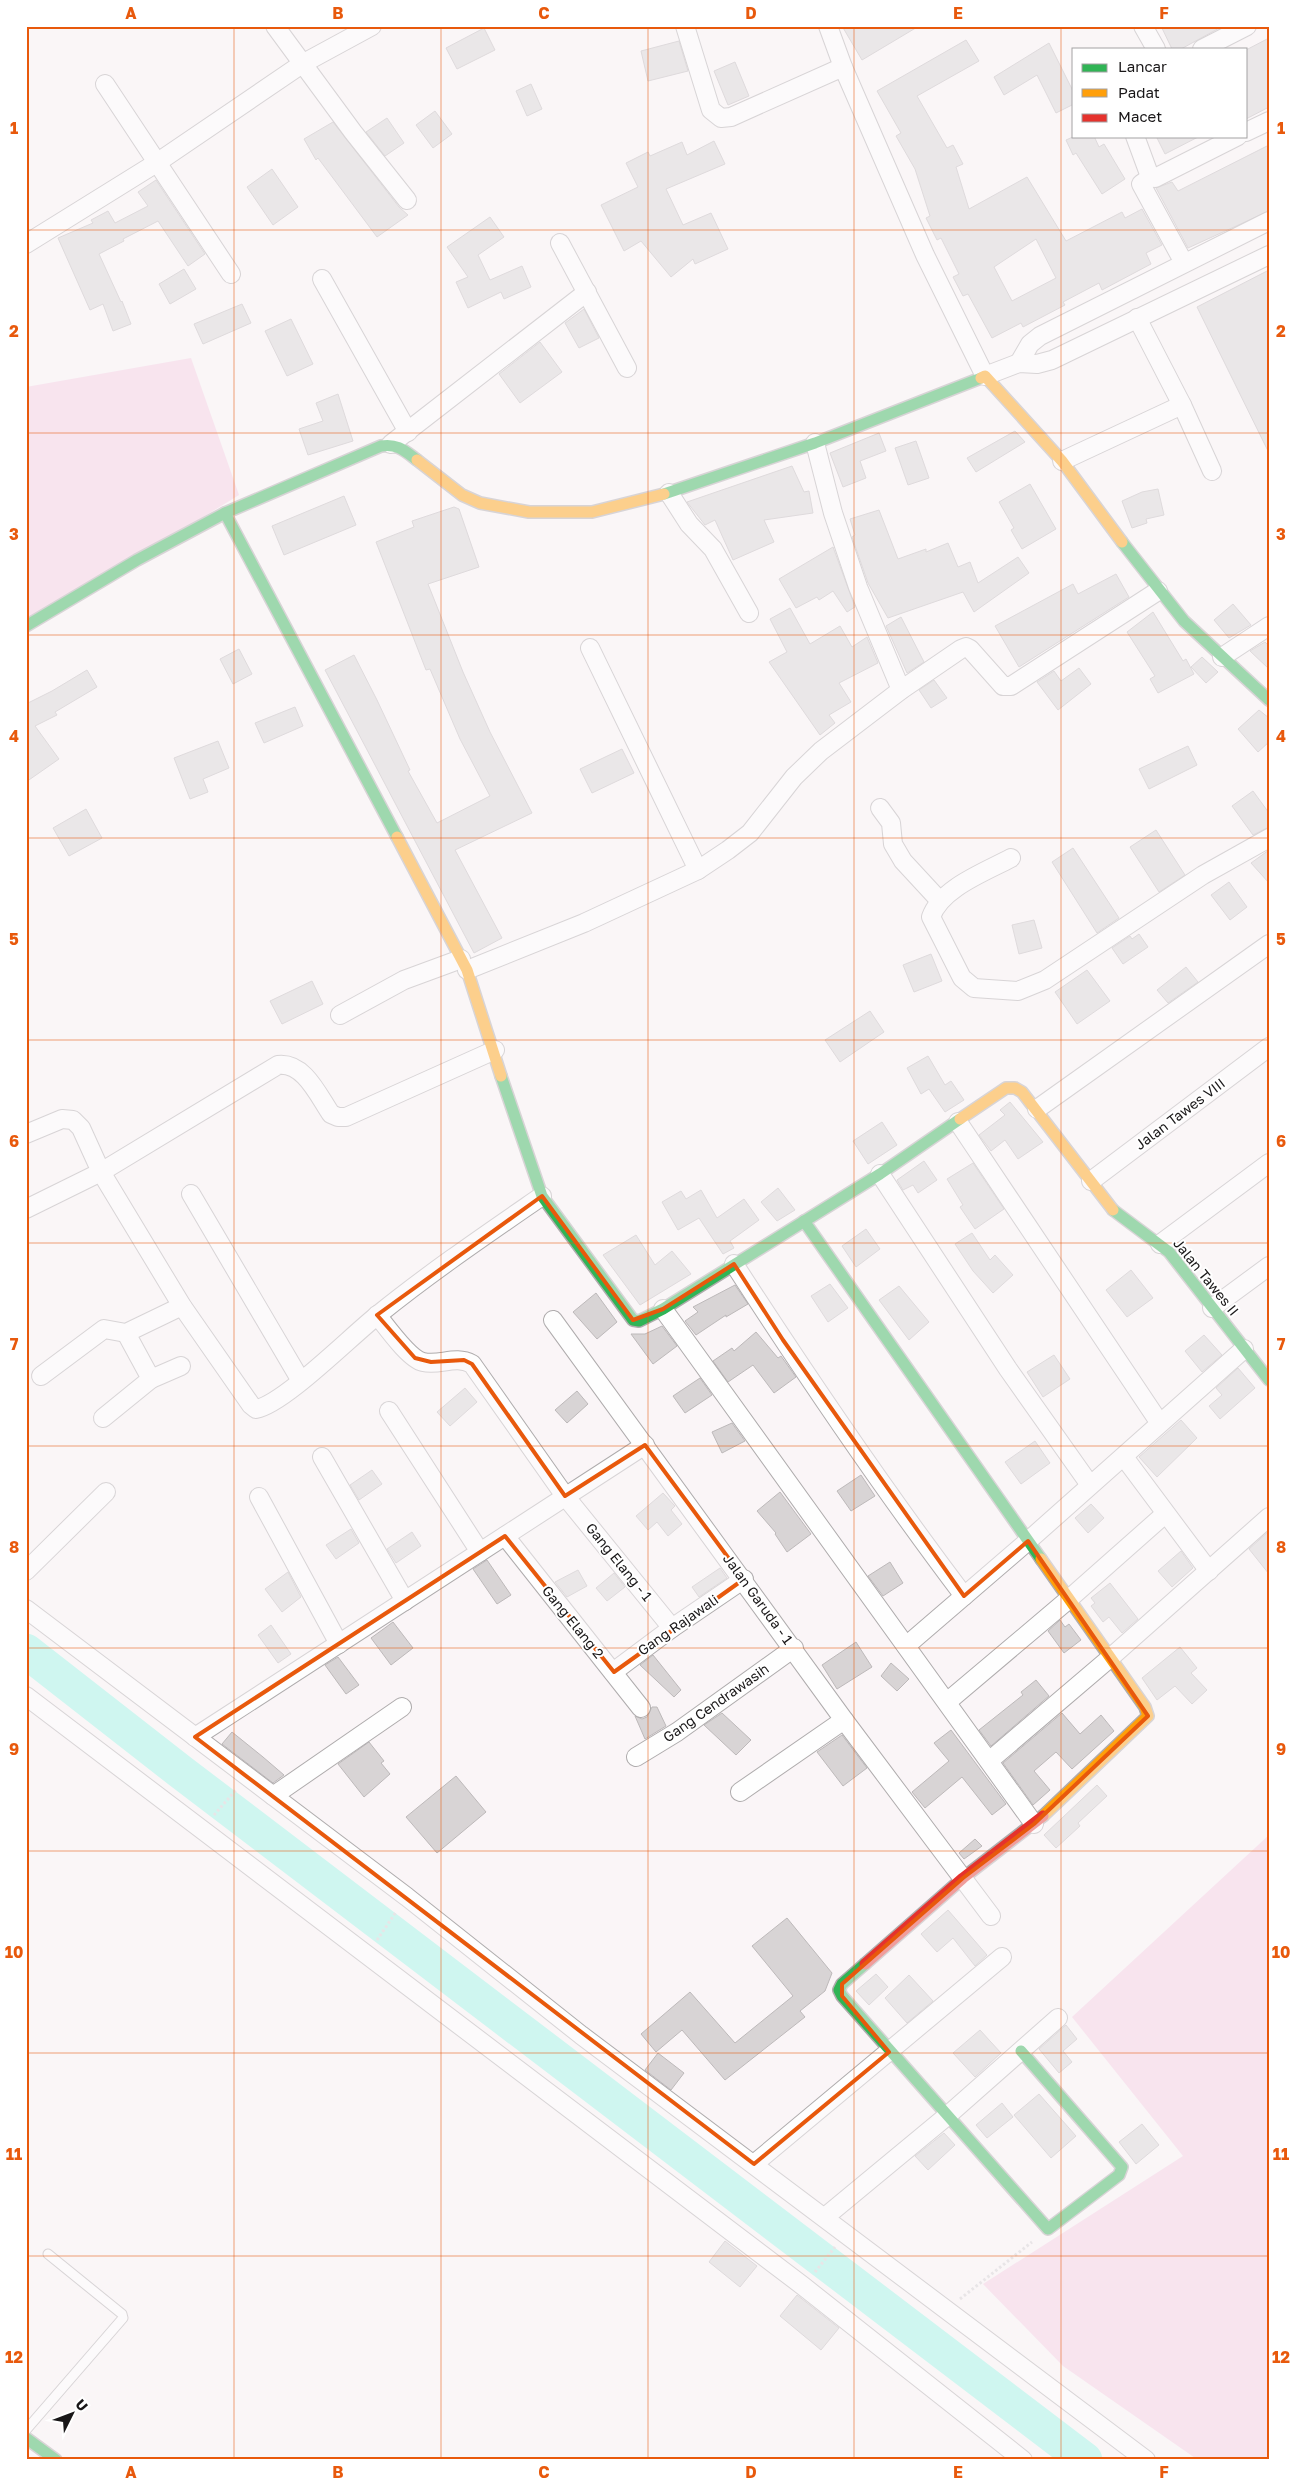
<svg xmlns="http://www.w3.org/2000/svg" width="1295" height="2486" font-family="'Golos Text',sans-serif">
	<rect width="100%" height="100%" fill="#faf5f7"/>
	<g fill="#f5cfe2">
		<path d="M191,358L239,495L26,626V387Z"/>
		<path d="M1269,1835V2460H1198L1063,2366L983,2284L1183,2156L1072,2017Z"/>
	</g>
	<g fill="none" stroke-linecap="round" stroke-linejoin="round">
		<path stroke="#9cf6e6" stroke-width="35" d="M26,1651L181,1772L1085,2460"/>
	</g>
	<g fill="#d8d4d5" stroke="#bdb9ba" fill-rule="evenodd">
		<path d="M842,26H919L862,60Z"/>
		<path d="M1161,26H1223L1181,49H1172Z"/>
		<path d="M484,28L495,50L457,69L446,48Z"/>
		<path d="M1269,38V107L1246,119V50Z"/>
		<path d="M966,40L979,61L917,96L947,148L953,145L963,164L956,167L969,209L1027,177L1066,241L1122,212L1125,218L1142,209L1162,245L1146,253L1151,264L1102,290L1099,283L1063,302L1065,305L1023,327L1021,323L992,338L968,294L963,296L953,277L959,274L941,238L937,240L926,218L930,216L915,169L896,136L901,133L877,91ZM1036,239L1056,278L1012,301L994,267Z"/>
		<path d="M679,41L688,71L648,81L641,51Z"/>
		<path d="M1049,43L1074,93V104L1056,113L1037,75L1004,95L994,77Z"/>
		<path d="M735,62L749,96L728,105L714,71Z"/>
		<path d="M531,84L542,109L527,116L516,91Z"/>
		<path d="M435,111L452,134L433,148L416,125Z"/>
		<path d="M387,118L404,143L385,156L366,132Z"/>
		<path d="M333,122L399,207L408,215L377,237L318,158L316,160L304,139Z"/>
		<path d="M1075,136H1094L1099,147L1104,144L1125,179L1102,194L1076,153L1073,155L1066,140Z"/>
		<path d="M1156,136H1200L1165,154Z"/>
		<path d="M714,141L725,164L666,189L683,225L711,213L728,249L695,264L693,259L671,277L641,241L624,251L601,205L638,187L626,163L648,152L650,156L682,142L687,155Z"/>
		<path d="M1269,145V211L1188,248L1156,188L1172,182L1178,191Z"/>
		<path d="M272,169L298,207L273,225L247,187Z"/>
		<path d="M156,180L205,254L188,266L158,221L123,239L124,241L99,254L121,302L122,301L131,324L113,331L103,304L90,310L58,238L93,223L91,220L108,211L115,223L148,206L138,192Z"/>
		<path d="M490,217L504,237L478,255L490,280L522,266L531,287L504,299L501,292L468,308L456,282L468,277L447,247Z"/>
		<path d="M184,269L196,289L170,304L159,284Z"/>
		<path d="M1269,270V453L1197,307Z"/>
		<path d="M242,304L251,323L203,344L194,324Z"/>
		<path d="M584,309L599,338L579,348L565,323Z"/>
		<path d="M291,319L313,364L287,376L265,331Z"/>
		<path d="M540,342L562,372L520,403L499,374Z"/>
		<path d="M338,394L353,441L308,455L299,429L323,421L316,403Z"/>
		<path d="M1015,431L1025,442L976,472L967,458Z"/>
		<path d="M879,433L886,451L860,461L866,478L843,487L830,453Z"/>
		<path d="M916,441L929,478L908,485L895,448Z"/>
		<path d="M792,466L804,492L809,491L813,513L764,520L774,542L733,560L715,520L705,525L687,502Z"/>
		<path d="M1030,484L1056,529L1022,549L1011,530L1014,528L999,502Z"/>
		<path d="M1158,489L1164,515L1146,519L1147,523L1132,528L1122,501L1142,492Z"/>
		<path d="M344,496L356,525L284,555L272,526Z"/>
		<path d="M454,507L459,509L479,567L428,584L463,672L490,732L532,813L455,850L502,938L474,953L325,670L354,655L377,700L410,770L408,771L437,823L490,796L460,739L430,669L426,670L376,542L414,527L412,521Z"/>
		<path d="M879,510L898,559L926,549V552L948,543L958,567L970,562L978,583L1018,557L1029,573L974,612L963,592L888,618L868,583L852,537L855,535L850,519Z"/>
		<path d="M833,547L855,607L847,612L833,591L819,600L817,597L796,608L779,579Z"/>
		<path d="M1116,574L1129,597L1019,667L995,626L1073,584L1078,594Z"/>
		<path d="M1233,604L1251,625L1229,638L1214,620Z"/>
		<path d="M790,608L810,644L840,626L852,647L867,637L878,663L839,683L851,702L829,715L835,723L820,735L769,662L787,652L770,619Z"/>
		<path d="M1153,612L1183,661L1186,659L1194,674L1158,693L1150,679L1155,676L1127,632Z"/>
		<path d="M901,617L924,662L907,673L886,626Z"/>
		<path d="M1265,642L1269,646V669L1250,651Z"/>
		<path d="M239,649L252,674L233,684L220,659Z"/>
		<path d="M1202,657L1218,672L1206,683L1191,667Z"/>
		<path d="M1079,668L1091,684L1058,710L1037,682L1054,671L1061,681Z"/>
		<path d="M87,670L97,687L55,712L57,715L35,726L59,759L26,782V704L52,691Z"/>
		<path d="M934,680L947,698L931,708L919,690Z"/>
		<path d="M295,707L303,726L264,743L255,723Z"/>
		<path d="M1259,710L1269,718V742L1258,752L1238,729Z"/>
		<path d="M218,741L229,768L203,779L208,792L190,799L174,758Z"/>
		<path d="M1188,746L1197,765L1149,789L1139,769Z"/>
		<path d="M622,749L634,773L592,793L580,769Z"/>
		<path d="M1253,791L1269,813V827L1253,835L1232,806Z"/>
		<path d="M86,809L102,838L69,856L53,828Z"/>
		<path d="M1156,830L1185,875L1159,892L1130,847Z"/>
		<path d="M1073,848L1119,918L1097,933L1052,862Z"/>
		<path d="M1269,850V883L1251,863Z"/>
		<path d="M1229,882L1247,907L1230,920L1211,895Z"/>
		<path d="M1034,920L1042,948L1019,954L1012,925Z"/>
		<path d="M1139,934L1148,947L1123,964L1112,948L1130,936L1132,939Z"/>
		<path d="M931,954L942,981L914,992L903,965Z"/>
		<path d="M1186,967L1198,982L1168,1003L1157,990Z"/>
		<path d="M1087,970L1110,1001L1077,1024L1055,992Z"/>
		<path d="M312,981L323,1004L282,1024L270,1001Z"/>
		<path d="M870,1011L884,1032L840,1062L825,1040Z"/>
		<path d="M928,1056L945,1085L951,1081L964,1100L945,1112L929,1089L921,1094L907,1068Z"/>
		<path d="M1010,1102L1043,1142L1018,1159L1005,1140L991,1151L979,1135L1005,1115L1000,1110Z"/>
		<path d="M882,1122L897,1145L868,1164L853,1141Z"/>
		<path d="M924,1161L937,1180L918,1193L913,1185L903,1190L897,1180Z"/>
		<path d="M973,1163L1004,1209L975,1229L960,1207L963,1205L947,1179Z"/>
		<path d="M778,1188L795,1210L777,1221L761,1202Z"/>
		<path d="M701,1190L717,1218L744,1199L759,1220L730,1241L734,1248L723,1254L699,1218L678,1230L662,1202L681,1191L686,1199Z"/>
		<path d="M866,1229L880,1249L856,1267L842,1246Z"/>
		<path d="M972,1233L990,1260L995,1255L1013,1275L993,1293L973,1271L955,1244Z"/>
		<path d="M636,1235L655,1265L672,1251L691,1274L640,1305L603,1255Z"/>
		<path d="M1131,1270L1153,1298L1127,1317L1106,1290Z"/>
		<path d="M830,1284L848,1308L828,1322L811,1296Z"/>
		<path d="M735,1285L748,1304L726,1317V1315L696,1335L685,1321L698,1312L693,1307Z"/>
		<path d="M899,1286L929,1322L909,1340L879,1300Z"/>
		<path d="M596,1293L617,1322L597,1339L573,1312Z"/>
		<path d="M662,1326L677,1346L653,1364L631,1334H645Z"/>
		<path d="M756,1332L778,1358L781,1356L796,1377L774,1393L753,1365L728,1382L713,1361L732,1348L734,1351Z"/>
		<path d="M1204,1335L1222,1355L1202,1372L1185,1351Z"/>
		<path d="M1054,1355L1070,1379L1043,1397L1027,1372Z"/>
		<path d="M1238,1368L1255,1388L1220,1419L1209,1406L1222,1395L1216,1388Z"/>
		<path d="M700,1378L712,1395L685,1413L673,1396Z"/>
		<path d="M465,1388L477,1402L450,1426L437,1412Z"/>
		<path d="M577,1391L588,1404L567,1423L555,1410Z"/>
		<path d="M1181,1420L1197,1438L1157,1477L1139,1457Z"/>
		<path d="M732,1423L745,1441L722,1453L712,1432Z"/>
		<path d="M1035,1441L1050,1463L1021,1484L1005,1462Z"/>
		<path d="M372,1470L382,1484L359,1500L350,1485Z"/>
		<path d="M861,1475L875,1496L851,1511L837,1491Z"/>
		<path d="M780,1492L811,1534L787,1552L775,1534L776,1533L757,1511Z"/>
		<path d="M663,1493L675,1506L671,1510L682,1524L668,1536L657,1522L648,1530L636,1516Z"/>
		<path d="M1091,1504L1104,1518L1088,1533L1075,1518Z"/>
		<path d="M351,1529L359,1543L336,1559L326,1545Z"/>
		<path d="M1269,1531V1574L1249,1549Z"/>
		<path d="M412,1532L421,1546L396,1563L387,1549Z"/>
		<path d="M1181,1551L1193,1568L1172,1587L1158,1571Z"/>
		<path d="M487,1560L511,1595L497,1604L473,1569Z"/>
		<path d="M890,1562L903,1583L883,1596L868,1576Z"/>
		<path d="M720,1568L727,1578L699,1597L692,1587Z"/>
		<path d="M578,1570L587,1586L567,1597L555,1582Z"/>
		<path d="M288,1572L301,1597L282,1612L265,1589Z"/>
		<path d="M614,1573L625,1587L607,1601L596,1588Z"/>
		<path d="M1110,1583L1138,1619L1122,1633L1109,1617L1103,1622L1091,1606L1095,1603L1091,1598Z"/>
		<path d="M1060,1620L1065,1627L1069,1624L1081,1640L1064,1653L1048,1631Z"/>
		<path d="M393,1622L413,1648L391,1665L371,1638Z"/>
		<path d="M271,1625L291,1654L278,1663L258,1635Z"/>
		<path d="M856,1642L872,1667L837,1689L822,1665Z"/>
		<path d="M1180,1647L1197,1668L1191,1673L1207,1690L1192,1704L1175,1686L1157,1700L1142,1678Z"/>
		<path d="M653,1655L681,1690L674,1697L640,1665Z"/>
		<path d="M338,1657L359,1685L346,1694L325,1665Z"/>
		<path d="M891,1663L909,1679L897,1691L881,1676Z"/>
		<path d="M1036,1680L1049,1696L991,1746L979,1730L1023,1695L1021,1692Z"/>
		<path d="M652,1707H657L666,1726L645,1739L635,1716L642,1719L647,1717Z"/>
		<path d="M722,1713L751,1740L736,1755L704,1725Z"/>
		<path d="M1062,1713L1080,1734L1101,1715L1114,1731L1072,1769L1056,1752L1034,1771L1050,1790L1033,1805L1003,1763Z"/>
		<path d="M951,1730L1006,1804L992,1815L962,1777L925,1808L912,1792L949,1761L934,1743Z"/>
		<path d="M232,1732L263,1757L284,1775L273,1783L222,1744Z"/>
		<path d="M842,1735L867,1768L843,1786L817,1752Z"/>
		<path d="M369,1742L384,1761L381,1763L390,1774L364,1797L338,1764Z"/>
		<path d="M456,1776L486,1812L437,1853L406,1817Z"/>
		<path d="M1097,1785L1107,1796L1078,1823L1080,1826L1056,1848L1044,1835Z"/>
		<path d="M975,1839L982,1846L964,1859L959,1853Z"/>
		<path d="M948,1910L987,1955L975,1966L953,1938L937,1952L921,1934Z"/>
		<path d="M787,1918L832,1973L825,1991L800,2011L805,2017L725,2080L682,2030L656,2052L641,2034L690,1992L735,2043L793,1996L752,1946Z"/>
		<path d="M876,1974L888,1987L869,2005L856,1991Z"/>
		<path d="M909,1975L933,2001L907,2023L885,1998Z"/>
		<path d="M1066,2025L1077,2039L1063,2051L1072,2062L1059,2073L1039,2049Z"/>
		<path d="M980,2030L1001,2053L975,2077L953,2053Z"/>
		<path d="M658,2053L684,2073L671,2090L645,2070Z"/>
		<path d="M1039,2094L1076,2136L1051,2158L1014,2115Z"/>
		<path d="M1002,2103L1013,2117L987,2138L976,2125Z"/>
		<path d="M1142,2124L1159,2145L1136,2164L1119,2142Z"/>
		<path d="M944,2133L955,2145L928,2170L915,2156Z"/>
		<path d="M725,2241L757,2266L740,2287L709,2262Z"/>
		<path d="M797,2295L839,2328L821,2350L780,2316Z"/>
	</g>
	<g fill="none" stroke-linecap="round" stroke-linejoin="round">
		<defs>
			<path id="lane" d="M26,2430L123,2318L122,2314L48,2254"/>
			<g id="street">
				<path d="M275,26L353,132L407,200"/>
				<path d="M685,26L711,110L721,118L731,117L843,67L925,255L985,376L1019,363L1037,364L1052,360L1269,255"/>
				<path d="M828,26L843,67"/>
				<path d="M1143,26L1156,49"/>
				<path d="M1202,49L1247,26"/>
				<path d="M105,84L231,274"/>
				<path d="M1246,132L1269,121"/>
				<path d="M1135,136L1149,174L1155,178L1238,136"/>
				<path d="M1151,177L1141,184L1184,263"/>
				<path d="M560,243L627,368"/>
				<path d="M26,244L158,162L302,64L372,26"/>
				<path d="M322,279L408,432"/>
				<path d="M1137,318L1182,405L1212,471"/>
				<path d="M1019,363L1030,344L1040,336L1269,221"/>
				<path d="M815,443L833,513L858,587L901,690"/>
				<path d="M391,444L587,292"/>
				<path d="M1062,461L1182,405"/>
				<path d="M669,493L689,524L713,549L749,613"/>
				<path d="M590,648L698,870"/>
				<path d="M1222,657L1269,626"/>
				<path d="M880,808L891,823L893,844L903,861L940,901"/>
				<path d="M1011,858C985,872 941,888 931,917L962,978L974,988L1018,991L1045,980L1203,875L1269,838"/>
				<path d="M467,970L584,923L698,870L728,850L750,833L794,777L821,751L901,690L961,649L966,647L970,649L1003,686H1011L1158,591"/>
				<path d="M340,1015L404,980L461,959"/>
				<path d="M1037,1109L1269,944"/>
				<path d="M958,1122L1159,1422"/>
				<path d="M26,1134L62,1119L73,1120L81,1128L101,1172L182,1306L251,1405L256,1409C284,1404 352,1335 379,1314C431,1272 487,1234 542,1196"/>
				<path d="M880,1174L1008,1369L1090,1485"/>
				<path d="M1091,1181L1269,1047"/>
				<path d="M191,1194L301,1381"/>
				<path d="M26,1209L101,1172L278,1065C304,1062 318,1095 331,1114L338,1117H346L495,1050"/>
				<path d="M1160,1244L1269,1163"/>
				<path d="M734,1264C807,1377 883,1489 964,1596"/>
				<path d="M1212,1308L1269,1266"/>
				<path d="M663,1309L1034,1824"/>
				<path d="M377,1315C386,1326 409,1359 423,1362C440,1366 455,1355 472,1364L565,1496L672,1628"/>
				<path d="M553,1320L844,1720L991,1916"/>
				<path d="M41,1376L104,1329L126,1333L182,1306"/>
				<path d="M151,1379L181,1366"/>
				<path d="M389,1411L480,1552"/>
				<path d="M103,1418L151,1379L126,1333"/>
				<path d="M322,1457L405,1601"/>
				<path d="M1124,1457L1209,1571"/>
				<path d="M259,1497L339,1644"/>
				<path d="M505,1536L641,1708"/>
				<path d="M26,1571L106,1492"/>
				<path d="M26,1609L407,1897L581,2035L1146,2460"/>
				<path d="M906,1646L1028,1541L1244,1349"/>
				<path d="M613,1672L672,1628L744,1579"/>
				<path d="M26,1696L803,2286L1023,2460"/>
				<path d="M947,1702L1069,1599L1165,1514"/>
				<path d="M195,1737L645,1445"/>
				<path d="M636,1757L677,1732L794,1648"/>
				<path d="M989,1761L1110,1658L1269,1517"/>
				<path d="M740,1792L844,1720"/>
				<path d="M273,1796L402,1707"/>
				<path d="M754,2164L1002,1957"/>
				<path d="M825,2217L947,2116L1058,2018"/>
			</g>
			<g id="fast">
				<path d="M664,494L815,443L981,378"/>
				<path d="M225,513L397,837"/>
				<path d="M1122,542L1184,621L1269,700"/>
				<path d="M26,626L137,560L225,513L381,446C397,443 405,451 417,460"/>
				<path d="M501,1076L542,1196L633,1320L639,1321L663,1309L880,1174L960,1119"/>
				<path d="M1113,1210L1169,1252L1269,1380"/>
				<path d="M804,1221L1041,1559"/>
				<path d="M865,1964L842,1984L839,1990L842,1996L1048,2229L1119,2175L1122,2167L1021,2051"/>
				<path d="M26,2438L56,2460"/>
			</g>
			<g id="slow">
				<path d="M981,378L985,376L1062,461L1122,542"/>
				<path d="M417,460L462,495L480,503L529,512H592L664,494"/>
				<path d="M397,837L467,970L501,1076"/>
				<path d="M960,1119L1006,1088H1015L1022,1092L1113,1210"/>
				<path d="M1041,1559L1145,1707L1148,1716L1043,1816"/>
			</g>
			<path id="jam" d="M865,1964L963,1878L1043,1816"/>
		</defs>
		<use href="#lane" stroke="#afacad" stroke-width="11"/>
		<use href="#street" stroke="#afacad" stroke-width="20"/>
		<use href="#fast" stroke="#afacad" stroke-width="14"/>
		<use href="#slow" stroke="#afacad" stroke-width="14"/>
		<use href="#jam" stroke="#afacad" stroke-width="14"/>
		<g stroke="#d3d1d2" stroke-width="3" stroke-dasharray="2.5 2.5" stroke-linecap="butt">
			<path d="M214,1815L236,1790"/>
			<path d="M377,1940L396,1912"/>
			<path d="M815,2272L835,2247"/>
			<path d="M960,2299L1032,2242"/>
		</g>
		<use href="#lane" stroke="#fefefe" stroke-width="9"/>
		<use href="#street" stroke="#fefefe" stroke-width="18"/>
		<use href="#fast" stroke="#30b455" stroke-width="11"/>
		<use href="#slow" stroke="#ff9f0a" stroke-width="11"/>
		<use href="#jam" stroke="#e5322d" stroke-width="11"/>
	</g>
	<path d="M0 0H1295V2486H0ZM542,1196L633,1320L663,1309L734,1264L783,1340L964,1596L1028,1541L1148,1716L1034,1824L963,1878L842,1984V1996L889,2052L754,2164L195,1737L505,1536L614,1672L744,1579L645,1445L565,1496L472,1364L464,1360L431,1362L415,1358L377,1315Z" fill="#faf5f7" fill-opacity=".55" fill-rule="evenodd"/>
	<path fill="none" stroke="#e8590c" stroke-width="4" stroke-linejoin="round" d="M542,1196L633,1320L663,1309L734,1264L783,1340L964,1596L1028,1541L1148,1716L1034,1824L963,1878L842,1984V1996L889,2052L754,2164L195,1737L505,1536L614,1672L744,1579L645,1445L565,1496L472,1364L464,1360L431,1362L415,1358L377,1315Z"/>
	<path fill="none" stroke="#e8590c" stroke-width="1" stroke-opacity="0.55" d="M234,26V2460M441,26V2460M648,26V2460M854,26V2460M1061,26V2460M26,230H1269M26,433H1269M26,635H1269M26,838H1269M26,1040H1269M26,1243H1269M26,1446H1269M26,1648H1269M26,1851H1269M26,2053H1269M26,2256H1269"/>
	<g text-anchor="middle" stroke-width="4" stroke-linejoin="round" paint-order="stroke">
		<g font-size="14" fill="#191718" stroke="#fff">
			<text transform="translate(1180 1114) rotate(-37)" y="5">Jalan Tawes VIII</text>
			<text transform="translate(1206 1277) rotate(51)" y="5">Jalan Tawes II</text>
			<text transform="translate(619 1562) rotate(51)" y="5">Gang Elang - 1</text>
			<text transform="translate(758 1599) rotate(54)" y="5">Jalan Garuda - 1</text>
			<text transform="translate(573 1622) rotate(51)" y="5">Gang Elang 2</text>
			<text transform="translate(678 1625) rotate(-35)" y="5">Gang Rajawali</text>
			<text transform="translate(716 1703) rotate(-35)" y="5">Gang Cendrawasih</text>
		</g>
	</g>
	<rect width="1295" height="2486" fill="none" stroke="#ffffff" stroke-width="55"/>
	<rect x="1072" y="48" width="175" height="90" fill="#ffffff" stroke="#a3a2a3"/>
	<rect x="1082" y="64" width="25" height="8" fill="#30b455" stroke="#a3a2a3"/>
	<text x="1118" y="72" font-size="15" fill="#191718">Lancar</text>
	<rect x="1082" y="89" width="25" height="8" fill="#ff9f0a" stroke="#a3a2a3"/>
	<text x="1118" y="98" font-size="15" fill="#191718">Padat</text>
	<rect x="1082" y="114" width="25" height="8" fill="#e5322d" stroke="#a3a2a3"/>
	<text x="1118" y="122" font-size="15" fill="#191718">Macet</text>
	<g transform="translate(72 2414) rotate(48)" stroke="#ffffff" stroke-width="4" paint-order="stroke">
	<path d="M0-4L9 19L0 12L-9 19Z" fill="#191718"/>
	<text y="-8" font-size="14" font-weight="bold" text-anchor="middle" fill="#191718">U</text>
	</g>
	<rect x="28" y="28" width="1240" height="2430" fill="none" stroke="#e8590c" stroke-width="2"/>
	<g font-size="16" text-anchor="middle" font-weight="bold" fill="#e8590c">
		<text x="131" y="19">A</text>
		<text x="338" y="19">B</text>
		<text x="544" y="19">C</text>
		<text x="751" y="19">D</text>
		<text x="958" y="19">E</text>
		<text x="1164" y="19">F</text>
		<text x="14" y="134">1</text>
		<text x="1281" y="134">1</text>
		<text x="14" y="337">2</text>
		<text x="1281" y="337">2</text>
		<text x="14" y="540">3</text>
		<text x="1281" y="540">3</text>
		<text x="14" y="742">4</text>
		<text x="1281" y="742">4</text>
		<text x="14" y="945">5</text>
		<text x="1281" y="945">5</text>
		<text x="14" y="1147">6</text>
		<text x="1281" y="1147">6</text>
		<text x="14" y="1350">7</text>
		<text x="1281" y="1350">7</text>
		<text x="14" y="1553">8</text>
		<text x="1281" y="1553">8</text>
		<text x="14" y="1755">9</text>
		<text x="1281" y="1755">9</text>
		<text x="14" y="1958">10</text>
		<text x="1281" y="1958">10</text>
		<text x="14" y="2160">11</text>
		<text x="1281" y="2160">11</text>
		<text x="14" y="2363">12</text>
		<text x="1281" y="2363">12</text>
		<text x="131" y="2478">A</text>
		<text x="338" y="2478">B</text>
		<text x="544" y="2478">C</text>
		<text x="751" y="2478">D</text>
		<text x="958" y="2478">E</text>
		<text x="1164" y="2478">F</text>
	</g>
</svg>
